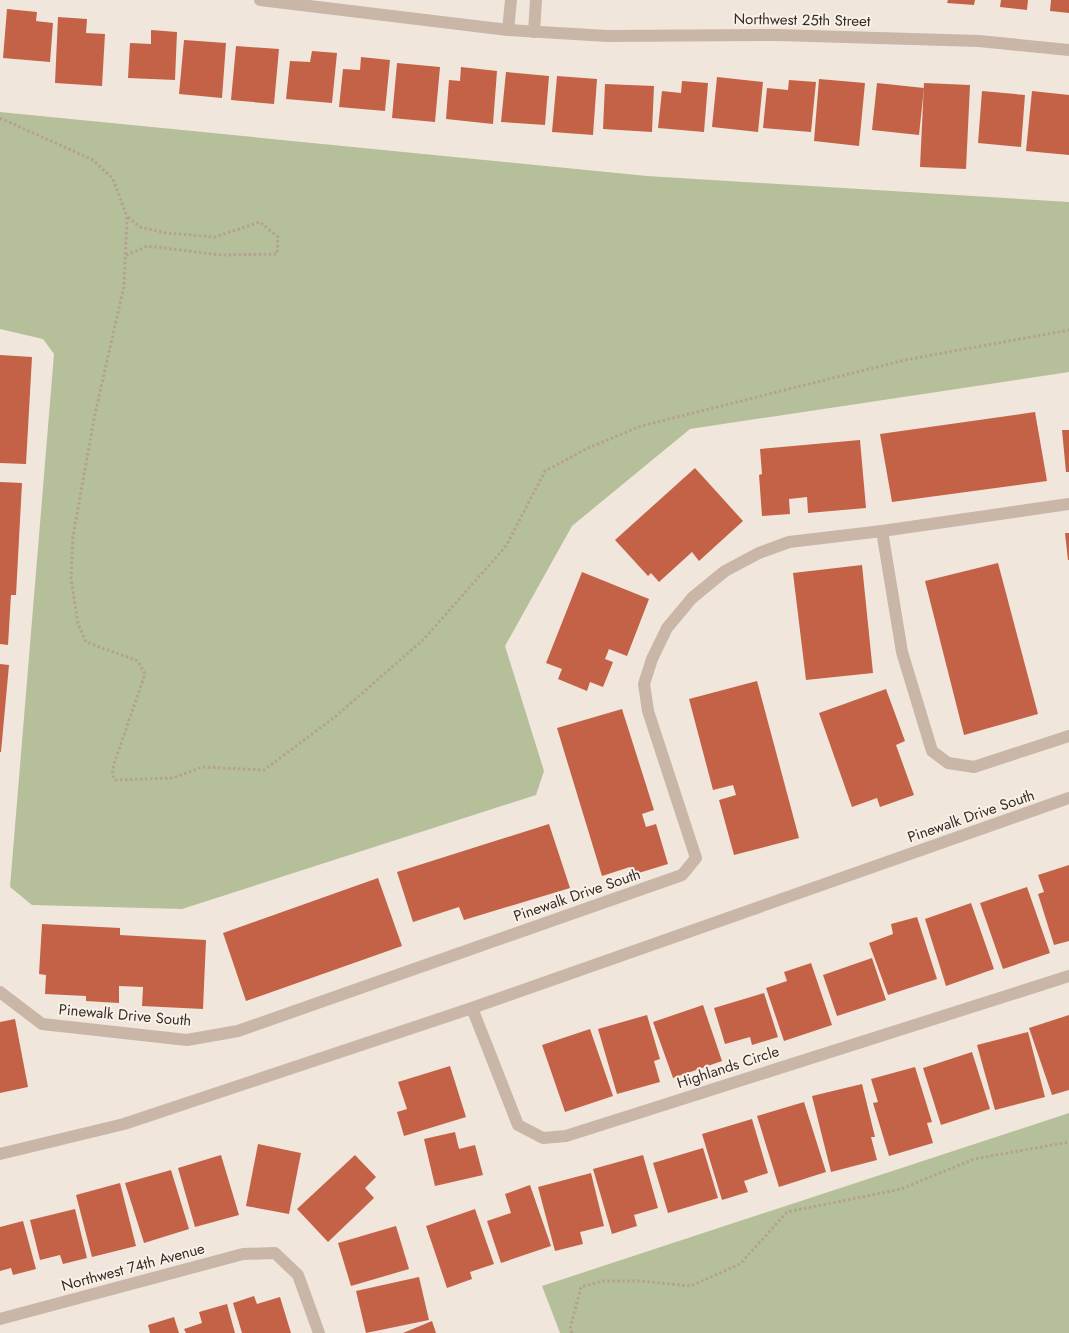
<svg xmlns="http://www.w3.org/2000/svg" width="1069" height="1333" font-family="Jost,sans-serif">
	<rect width="100%" height="100%" fill="#f1e6db"/>
	<g fill="#b5c09b">
		<path d="M0,112L647,176L1069,202V372L690,429L572,526L505,646L544,771L536,795L182,909L32,905L10,887L54,354L43,339L0,329Z"/>
		<path d="M1069,1113V1333H560L542,1286Z"/>
	</g>
	<g fill="#c46247">
		<path d="M948,0H975L974,5L947,3Z"/>
		<path d="M1001,0H1028L1027,10L1000,7Z"/>
		<path d="M1051,0H1069V13L1050,11Z"/>
		<path d="M7,9L37,12L36,21L53,23L50,62L3,58Z"/>
		<path d="M58,17L87,19L86,33L105,34L102,86L55,83Z"/>
		<path d="M151,30L177,32L175,80L128,78L130,43L151,44Z"/>
		<path d="M184,40L226,43L222,98L179,94Z"/>
		<path d="M236,46L279,49L274,104L231,100Z"/>
		<path d="M312,51L337,53L332,103L286,99L290,61L310,62Z"/>
		<path d="M361,57L390,60L385,111L339,107L343,69L360,70Z"/>
		<path d="M397,63L440,67L435,122L392,118Z"/>
		<path d="M461,67L497,71L493,124L446,119L449,80L460,81Z"/>
		<path d="M506,72L549,76L545,125L501,122Z"/>
		<path d="M557,76L597,79L593,135L552,132Z"/>
		<path d="M717,77L763,82L758,132L712,127Z"/>
		<path d="M819,79L865,83L859,146L814,141Z"/>
		<path d="M789,80L816,82L811,132L763,128L767,88L788,90Z"/>
		<path d="M682,81L708,83L704,132L658,128L662,91L681,93Z"/>
		<path d="M877,83L924,88L919,135L872,130Z"/>
		<path d="M924,83L970,85L966,169L920,167Z"/>
		<path d="M605,84L654,86L652,132L603,129Z"/>
		<path d="M982,91L1025,95L1021,147L978,143Z"/>
		<path d="M1032,91L1069,95V155L1026,151Z"/>
		<path d="M0,355L32,357L26,464L0,463Z"/>
		<path d="M1035,412L1047,481L892,502L880,434Z"/>
		<path d="M1062,430H1069V472H1066Z"/>
		<path d="M860,440L866,508L808,513L807,497L789,499L790,514L762,516L759,475L762,474L760,449Z"/>
		<path d="M695,468L743,521L699,561L692,552L659,582L651,573L648,576L615,540Z"/>
		<path d="M0,482L22,483L16,595H11L8,645L0,644Z"/>
		<path d="M1065,533H1069V560H1068Z"/>
		<path d="M998,563L1038,714L964,735L925,581Z"/>
		<path d="M862,565L873,673L806,680L793,573Z"/>
		<path d="M582,572L649,599L627,656L609,649L605,659L613,662L603,687L590,682L587,691L558,679L562,669L546,663Z"/>
		<path d="M0,664L9,665L1,752H0Z"/>
		<path d="M757,681L799,838L734,855L719,800L736,795L733,785L713,790L689,699Z"/>
		<path d="M886,689L905,741L896,745L914,795L880,807L877,798L852,807L819,713Z"/>
		<path d="M622,709L654,810L642,814L646,827L656,824L668,864L632,875L630,867L602,876L557,728Z"/>
		<path d="M549,824L570,888L464,920L459,907L413,922L397,872Z"/>
		<path d="M1069,865V941L1054,945L1038,894L1044,892L1038,875Z"/>
		<path d="M378,878L402,946L246,1001L223,933Z"/>
		<path d="M1027,887L1050,953L1003,969L980,903Z"/>
		<path d="M971,903L994,969L946,986L925,919Z"/>
		<path d="M917,917L937,979L888,995L869,943L893,934L891,924Z"/>
		<path d="M42,924L120,928V935L206,940L203,1009L142,1006L143,987L119,986V1003L86,1001V996L45,994L46,975L39,974Z"/>
		<path d="M872,958L886,1000L837,1016L823,975Z"/>
		<path d="M811,963L832,1025L784,1041L766,988L787,981L784,972Z"/>
		<path d="M764,993L778,1037L752,1045L750,1037L725,1044L714,1008Z"/>
		<path d="M703,1005L722,1061L673,1078L653,1022Z"/>
		<path d="M647,1015L660,1059L654,1061L660,1082L617,1094L598,1029Z"/>
		<path d="M1069,1015V1090L1052,1095L1029,1028Z"/>
		<path d="M15,1019L28,1087L0,1093V1022Z"/>
		<path d="M590,1029L613,1096L565,1112L542,1045Z"/>
		<path d="M1028,1032L1045,1097L995,1110L977,1045Z"/>
		<path d="M972,1052L990,1109L941,1125L923,1068Z"/>
		<path d="M450,1066L466,1117L404,1136L397,1112L407,1109L398,1082Z"/>
		<path d="M915,1067L932,1122L927,1123L933,1143L889,1156L873,1103L878,1102L871,1079Z"/>
		<path d="M862,1084L875,1137H871L877,1160L831,1172L812,1096Z"/>
		<path d="M804,1102L826,1172L779,1187L757,1116Z"/>
		<path d="M752,1119L768,1173L744,1181L748,1192L722,1200L702,1134Z"/>
		<path d="M455,1132L459,1149L475,1145L483,1175L435,1186L424,1139Z"/>
		<path d="M258,1144L301,1153L289,1214L246,1206Z"/>
		<path d="M703,1148L718,1198L668,1213L653,1163Z"/>
		<path d="M221,1155L239,1215L195,1227L178,1168Z"/>
		<path d="M355,1155L376,1177L365,1188L374,1198L328,1242L297,1209Z"/>
		<path d="M643,1155L658,1208L634,1215L637,1226L612,1234L593,1169Z"/>
		<path d="M171,1170L189,1229L144,1243L125,1183Z"/>
		<path d="M591,1173L604,1226L580,1232L583,1244L555,1251L538,1187Z"/>
		<path d="M120,1183L136,1246L92,1257L76,1195Z"/>
		<path d="M530,1185L551,1246L501,1263L487,1221L511,1213L505,1194Z"/>
		<path d="M75,1209L87,1258L63,1264L60,1255L40,1260L30,1220Z"/>
		<path d="M475,1209L494,1264L470,1272L472,1279L447,1288L426,1226Z"/>
		<path d="M23,1221L36,1269L13,1275L11,1268L0,1271V1227Z"/>
		<path d="M396,1226L409,1269L351,1286L338,1243Z"/>
		<path d="M419,1277L429,1320L366,1333L356,1291Z"/>
		<path d="M254,1296L257,1304L280,1297L291,1333H242L233,1303Z"/>
		<path d="M227,1304L235,1333H186L184,1329L202,1323L199,1312Z"/>
		<path d="M174,1317L179,1333H150L148,1325Z"/>
		<path d="M432,1321L436,1333H403Z"/>
	</g>
	<g fill="none" stroke-linecap="round" stroke-linejoin="round">
		<g stroke="#b5a092" stroke-width="3" stroke-dasharray="2.5 2.5" stroke-linecap="butt">
			<path d="M0,118L93,160L113,179L127,217L124,286L95,414L73,536L71,579L78,624L86,642L138,661L145,674L114,764L112,775L115,780L173,778L202,767L264,770L336,716L424,639L506,546L545,471L588,448L641,426L905,360L1069,330"/>
			<path d="M126,255L148,246L221,255L277,254L278,237L260,222L215,237L166,233L140,227L128,217"/>
			<path d="M572,1333L570,1329L581,1287L603,1281H639L691,1286L740,1264L787,1212L901,1189L974,1159L1069,1142"/>
		</g>
		<g stroke="#c9b6a7" stroke-width="12">
			<path d="M260,0L508,30L607,36L777,35L979,41L1069,50"/>
			<path d="M508,30L511,0"/>
			<path d="M534,32L536,0"/>
			<path d="M882,531L902,652L932,751L948,763L974,767L1069,736"/>
			<path d="M0,992L42,1024L187,1040L238,1031L682,875L696,858L648,711L644,684L652,659L667,628L692,598L725,571L759,553L789,542L882,531L1069,504"/>
			<path d="M472,1008L518,1125L543,1138L566,1136L1069,976"/>
			<path d="M0,1154L124,1124L472,1008L1069,798"/>
			<path d="M0,1319L243,1254L275,1253L298,1275L319,1333"/>
		</g>
	</g>
	<g text-anchor="middle" stroke-width="4" stroke-linejoin="round" paint-order="stroke">
		<g font-size="15" fill="#362c28" stroke="#f9f1e7">
			<text transform="translate(802 20) rotate(1)" y="5">Northwest 25th Street</text>
			<text transform="translate(971 816) rotate(-19)" y="5">Pinewalk Drive South</text>
			<text transform="translate(577 895) rotate(-19)" y="5">Pinewalk Drive South</text>
			<text transform="translate(125 1015) rotate(5)" y="5">Pinewalk Drive South</text>
			<text transform="translate(728 1067) rotate(-18)" y="5">Highlands Circle</text>
			<text transform="translate(133 1267) rotate(-15)" y="5">Northwest 74th Avenue</text>
		</g>
	</g>
</svg>
